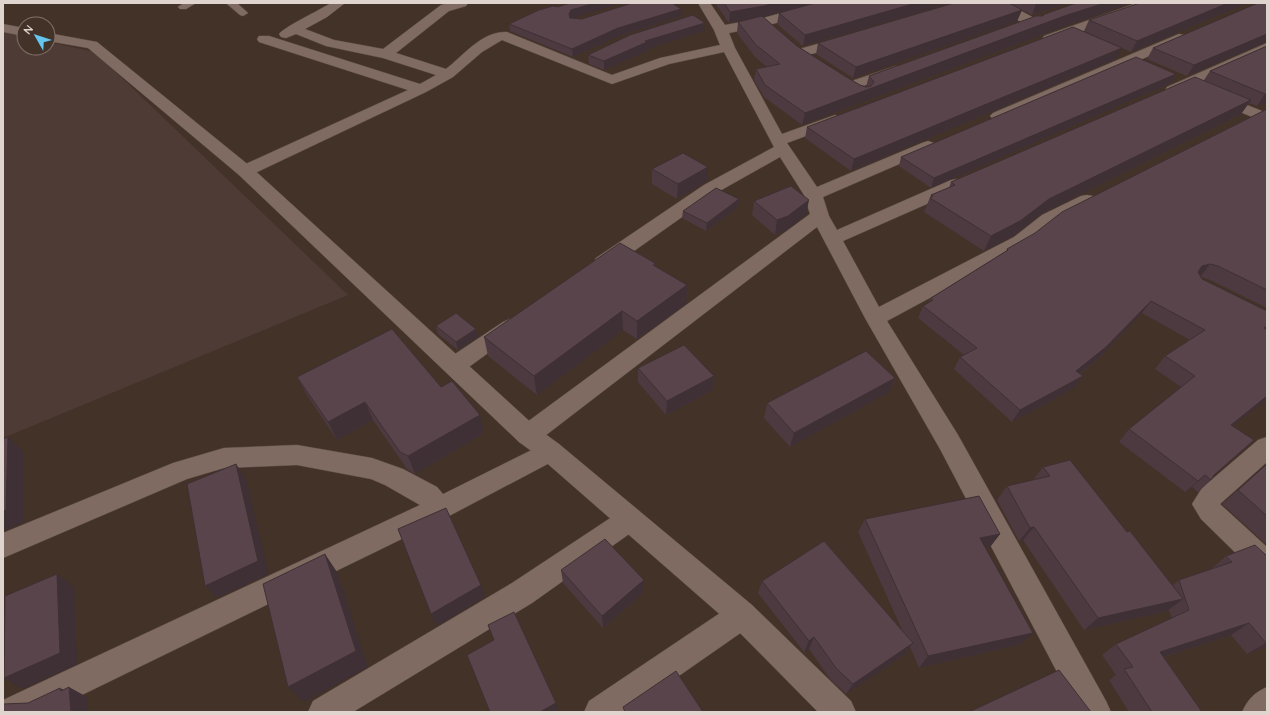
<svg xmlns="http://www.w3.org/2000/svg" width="1270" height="715" font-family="Quicksand,sans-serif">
	<rect width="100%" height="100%" fill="#433228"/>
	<path fill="#4f3b36" d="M3,32L24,36V48H48V42L95,52L348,295L3,438Z"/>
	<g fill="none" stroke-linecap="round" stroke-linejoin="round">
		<defs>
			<g id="service">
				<path d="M184,3H196L186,9H180L178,7Z"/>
				<path d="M226,3H237L248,13L243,16L240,15Z"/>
			</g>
			<g id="minor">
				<path d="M331,3H345L327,17L305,29L334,40L383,49L441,5L449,3H468L466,6L449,11L396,53L446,69C464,55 482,31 507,32L612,75L660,58L720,45L714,30L698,3H710L725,25L763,18L818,3H838L836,6L769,25L729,33L735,48L782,134L835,115L841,117L843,120L841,123L787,143L817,187L922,143L928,141L934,143L936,146L934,149L823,197L829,216L837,230L951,180L957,179L963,180L966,184L963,188L843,241L879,307L1014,237L1042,215L1081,196L1087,195L1093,196L1096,200L1093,204L1054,223L1028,245L887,321L958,435L1106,701L1111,712H1078L940,449L865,318L817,227L537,442L528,445L519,442L516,435L519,428L810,214L804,195L780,157L716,193L610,268L603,269L596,268L593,263L596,258L704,185L774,147L724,52L669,64L612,84L502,40L482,52L453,77L426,92L251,175L245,176L239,175L237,171L239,167L408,90L259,42L257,39L259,36H269L420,84L436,75L383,58L326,46L296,34L286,38L281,37L279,34C284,27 320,10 331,3Z"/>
				<path d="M991,3H1006L1038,20L1039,23L1038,26H1028L993,6Z"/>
				<path d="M1137,3H1155L1153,6L1054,42H1044L1042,39L1044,36Z"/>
				<path d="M1179,34L1184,35L1186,38L1184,41L1003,119L998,121L993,119L990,116L993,113Z"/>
				<path d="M846,36L851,37L853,40L851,43L801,57L796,56L794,53L796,50Z"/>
				<path d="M1267,43V52L1177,93L1172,94L1167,93L1165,90L1167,87Z"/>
				<path d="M896,66L901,67L903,70L901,73L851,90L846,89L844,86L846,83Z"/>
				<path d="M1217,93L1262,111L1265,114L1262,117L1257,119L1252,117L1212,100L1210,97L1212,94Z"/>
				<path d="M510,319L517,322L521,327L517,332L462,372L454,374L446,372L443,366L446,360L503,322Z"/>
				<path d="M1267,437V462L1220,504L1267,547V578L1257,574L1201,519L1192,504L1202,488L1258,440Z"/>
				<path d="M550,441L559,444L562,451L559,458L449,516L47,712H3V700L420,505L385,485L371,479L297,465L224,468L187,479L3,558V533L173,463L224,448L297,445L372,458L403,469L437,487L443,494Z"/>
				<path d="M630,507L639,511L643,519L639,527L532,603L353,712H308L313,701L512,583L621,511Z"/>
				<path d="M742,601L752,605L756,615L752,625L627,712H584L589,701L732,605Z"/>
				<path d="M1267,687V712H1242C1248,699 1254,693 1267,687Z"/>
			</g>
			<g id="tertiary">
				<path d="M3,24L24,28V36L3,32Z"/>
				<path d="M48,33L97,42L251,167L537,428L559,444L752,605L851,701L856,712H818L732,625L541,458L519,442L239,175L88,48L48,41Z"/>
			</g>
		</defs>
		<use href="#service" stroke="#5c4d46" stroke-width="1"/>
		<use href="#minor" stroke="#5c4d46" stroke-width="1"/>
		<use href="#tertiary" stroke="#5c4d46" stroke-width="1"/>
		<use href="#service" fill="#7f6b61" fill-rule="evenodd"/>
		<use href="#minor" fill="#7f6b61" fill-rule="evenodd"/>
		<use href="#tertiary" fill="#7f6b61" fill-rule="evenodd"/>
	</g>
	<g fill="#4c3a40">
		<path d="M715,3H812L762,17L797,46L848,78L860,85L866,87L869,76L1043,16L1076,3H1132L1063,27L802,125L764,97L754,80L756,69L767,67L755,57L737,33L738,22L756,18L729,23Z"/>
		<path d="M815,3H950L803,46L777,24L779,13Z"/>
		<path d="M1009,3H1068L1032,15L1022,10L1017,21L853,78L816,54L818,43Z"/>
		<path d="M1247,3L1131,52L1084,31L1089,20Z"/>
		<path d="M1258,3L1187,76L1147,59L1153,48Z"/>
		<path d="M558,7L571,18L582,19L681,9V16L619,36L573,57L510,31L509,24Z"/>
		<path d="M704,31L647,49V51L604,70L589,64L588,55Z"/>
		<path d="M1267,46V103L1257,106L1249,103L1241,114L1041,214L1013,236L984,251L924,212L931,195L949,188L951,182L1204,80L1210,71Z"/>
		<path d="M1116,59L851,171L805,138L807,127Z"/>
		<path d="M1176,74L1171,83L931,188L899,166L901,157Z"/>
		<path d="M1267,109V308L1208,279L1201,277L1202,279L1267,311V399L1232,426L1254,440L1212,477L1211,480L1198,492L1192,487L1185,492L1119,442L1129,429L1181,387L1155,369L1165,356L1190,340L1142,313L1097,360L1080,374L1083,376L1074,388L1012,422L954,369L960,357L964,355L918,318L923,306L929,302L931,298L1006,251L1007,249Z"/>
		<path d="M652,169L707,181L677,199L652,184Z"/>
		<path d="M739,199L738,207L706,231L682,218L683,211Z"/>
		<path d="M754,201L806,215L785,231L775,235L752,215Z"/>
		<path d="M655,263V266L687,285L686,304L637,339L623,330L537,395L488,356L484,337Z"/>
		<path d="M436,326L478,336L458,350L438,334Z"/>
		<path d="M638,368L714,376L712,391L666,415L638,382Z"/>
		<path d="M297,377L441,387L484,433L415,474L407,469L373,420L337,440L307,395Z"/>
		<path d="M895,378L889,392L790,447L764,418L767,403Z"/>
		<path d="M1267,464V545L1222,504Z"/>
		<path d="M1043,467L1127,532L1172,586L1179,580L1210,570L1226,556H1267V647L1247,654L1231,635L1164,657L1202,712H1129L1109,680L1116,675L1102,655L1116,644L1172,618L1169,610L1167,611L1084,630L1023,540L1019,541L997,500L1007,486L1033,480Z"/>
		<path d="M865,519L1000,534L990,547L985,548L1021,644L919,668L910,647L904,655L846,694L830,679L809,649L804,652L758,593L762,581L903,632L858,532Z"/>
		<path d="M561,570L643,593L603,628L563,583Z"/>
	</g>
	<g fill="#3e3034">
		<path d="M595,3H622L572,18L570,22L569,14L571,10Z"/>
		<path d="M774,3H812L763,17L729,23L730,12Z"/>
		<path d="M916,3H950L803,46L805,35Z"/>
		<path d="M1041,3H1068L1032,15L1036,4Z"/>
		<path d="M1105,3H1132L1063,27L802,125L805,113L1067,15Z"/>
		<path d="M1228,3H1247L1131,52L1137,41Z"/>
		<path d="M681,9V16L619,36L573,57L572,49L618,28Z"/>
		<path d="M1022,10L1017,21L853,78L856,67Z"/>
		<path d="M705,23L704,31L647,49V51L604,70V61L645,41Z"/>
		<path d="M1267,34V42L1187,76L1194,65Z"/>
		<path d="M1122,48L1116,59L851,171L854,159Z"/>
		<path d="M1176,74L1171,83L931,188L934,178Z"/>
		<path d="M1265,94H1267V103L1257,106Z"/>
		<path d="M1251,100L1241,114L1041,214L1013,236L984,251L991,236L1049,199Z"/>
		<path d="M708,167L707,181L677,199L678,184Z"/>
		<path d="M739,199L738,207L706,231L707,223Z"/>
		<path d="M809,200L806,215L785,231L775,235L777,220Z"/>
		<path d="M1210,264L1200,277L1193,279L1202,266Z"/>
		<path d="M687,285L686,304L637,339V321Z"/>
		<path d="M1151,301L1142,313L1097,360L1067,383L1076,371Z"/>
		<path d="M622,311L623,330L537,395L534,376Z"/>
		<path d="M476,329L478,336L458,350L456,342Z"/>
		<path d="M714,376L712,391L666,415L667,401Z"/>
		<path d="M1083,376L1074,388L1012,422L1020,410Z"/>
		<path d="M895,378L889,392L790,447L794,433Z"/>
		<path d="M1267,396V399L1218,437L1231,425Z"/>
		<path d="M365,402L373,420L337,440L328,422Z"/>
		<path d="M480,415L484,433L415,474L408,456Z"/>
		<path d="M8,437L23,451V523L3,531V511Z"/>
		<path d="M1254,440L1241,452L1210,479L1214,475Z"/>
		<path d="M236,464L246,479L269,574L217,598L205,586Z"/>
		<path d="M1205,475L1192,487L1185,492L1198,481Z"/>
		<path d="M1034,527L1023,540L1019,541L1030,528Z"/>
		<path d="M1000,534L990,547L970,551L980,538Z"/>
		<path d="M325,554L337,572L368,667L304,702L288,687Z"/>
		<path d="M57,574L74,587L77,664L23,689L4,678Z"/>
		<path d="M644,580L643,593L603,628L602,616Z"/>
		<path d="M481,585L485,597L437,626L431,614Z"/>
		<path d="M1183,599L1167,611L1084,630L1098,618Z"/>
		<path d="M1249,623L1231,635L1144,663L1160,652Z"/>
		<path d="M1033,633L1021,644L919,668L928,656Z"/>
		<path d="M814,637L809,649L804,652L809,641Z"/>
		<path d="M1267,642V647L1247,654L1266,643Z"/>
		<path d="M913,643L904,655L846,694L853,684Z"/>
		<path d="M69,687L87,697L88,712H71L61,691L60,688L70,693Z"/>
		<path d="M556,703L559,712H540Z"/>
	</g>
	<g fill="#58444a" stroke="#3e3034">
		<path d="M570,3H595L571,10L569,14L570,18L582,19L632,3H672L681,9L618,28L572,49L509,24L539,10L553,6L558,7Z"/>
		<path d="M724,3H774L764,6L730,12Z"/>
		<path d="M815,3H916L805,35L779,13Z"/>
		<path d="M954,3H1009L1022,10L856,67L818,43Z"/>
		<path d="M1076,3H1105L1067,15L805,113L765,85L756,69L780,64L756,45L738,22L762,16L797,46L848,78L860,85L866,87L871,86L874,82L869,76L1036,16H1043L1045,14Z"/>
		<path d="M1140,3H1228L1137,41L1089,20Z"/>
		<path d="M1258,3H1267V34L1194,65L1153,48Z"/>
		<path d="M693,15L705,23L645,41L647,42L604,61L588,55L630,35Z"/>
		<path d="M1073,27L1122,48L854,159L807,127Z"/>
		<path d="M1267,46V94H1265L1210,71Z"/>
		<path d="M1136,57L1176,74L934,178L901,157Z"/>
		<path d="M1195,77L1251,100L1049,199L1020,221L991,236L930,198L933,196L931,195L955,185L951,182Z"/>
		<path d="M1267,109V290L1218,266L1210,264L1202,266L1198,272L1202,279L1267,311V326L1264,328L1267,330V396L1231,425L1254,440L1214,475L1211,480L1205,475L1198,481L1129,429L1195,376L1165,356L1205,330L1151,301L1106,347L1076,371L1083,376L1020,410L960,357L977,348L923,306L933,300L931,298L1008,250L1007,249L1035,233L1062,212Z"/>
		<path d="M683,153L708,167L678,184L652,169Z"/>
		<path d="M791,186L809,200L788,216L777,220L754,201Z"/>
		<path d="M716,188L739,199L707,223L683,211Z"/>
		<path d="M620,243L655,263L653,265L687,285L637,321L622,311L534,376L484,337Z"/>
		<path d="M456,313L476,329L456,342L436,326Z"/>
		<path d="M392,329L441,387L452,381L480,415L408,456L400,452L365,402L328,422L297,377Z"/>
		<path d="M684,345L714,376L667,401L638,368Z"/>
		<path d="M866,351L895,378L794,433L767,403Z"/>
		<path d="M8,437L6,510L3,511V439Z"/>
		<path d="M1070,460L1127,532L1130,531L1183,599L1098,618L1034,527L1030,528L1007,486L1050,476L1043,467Z"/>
		<path d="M236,464L258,561L205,586L187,484Z"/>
		<path d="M1267,464V516L1238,490Z"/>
		<path d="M979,496L1000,534L980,538L1033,633L928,656L865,519Z"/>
		<path d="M446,508L481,585L431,614L398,529Z"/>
		<path d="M605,539L644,580L602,616L561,570Z"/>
		<path d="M824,541L913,643L853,684L836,668L814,637L809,641L762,581Z"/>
		<path d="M1255,545L1267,556V642L1266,643L1249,623L1160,652L1202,712H1152L1124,669L1133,667L1116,644L1189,610L1179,580L1232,562L1226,556Z"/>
		<path d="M325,554L356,651L288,687L263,584Z"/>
		<path d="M57,574L60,653L4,678L5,596Z"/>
		<path d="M514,612L556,703L540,712H490L467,655L494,640L488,625Z"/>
		<path d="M1059,670L1091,712H969Z"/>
		<path d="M676,671L703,712H625L623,707Z"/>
		<path d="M69,687L71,712H3V704L28,703L60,688L61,691Z"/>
	</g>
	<rect width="1270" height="715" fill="none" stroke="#dfd4ce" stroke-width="8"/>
	<g transform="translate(36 36) rotate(309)"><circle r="19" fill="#433228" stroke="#81736a"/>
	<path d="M0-3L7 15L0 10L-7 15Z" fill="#64c5ee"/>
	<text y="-6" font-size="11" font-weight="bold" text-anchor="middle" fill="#dfd4ce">N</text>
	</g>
</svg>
